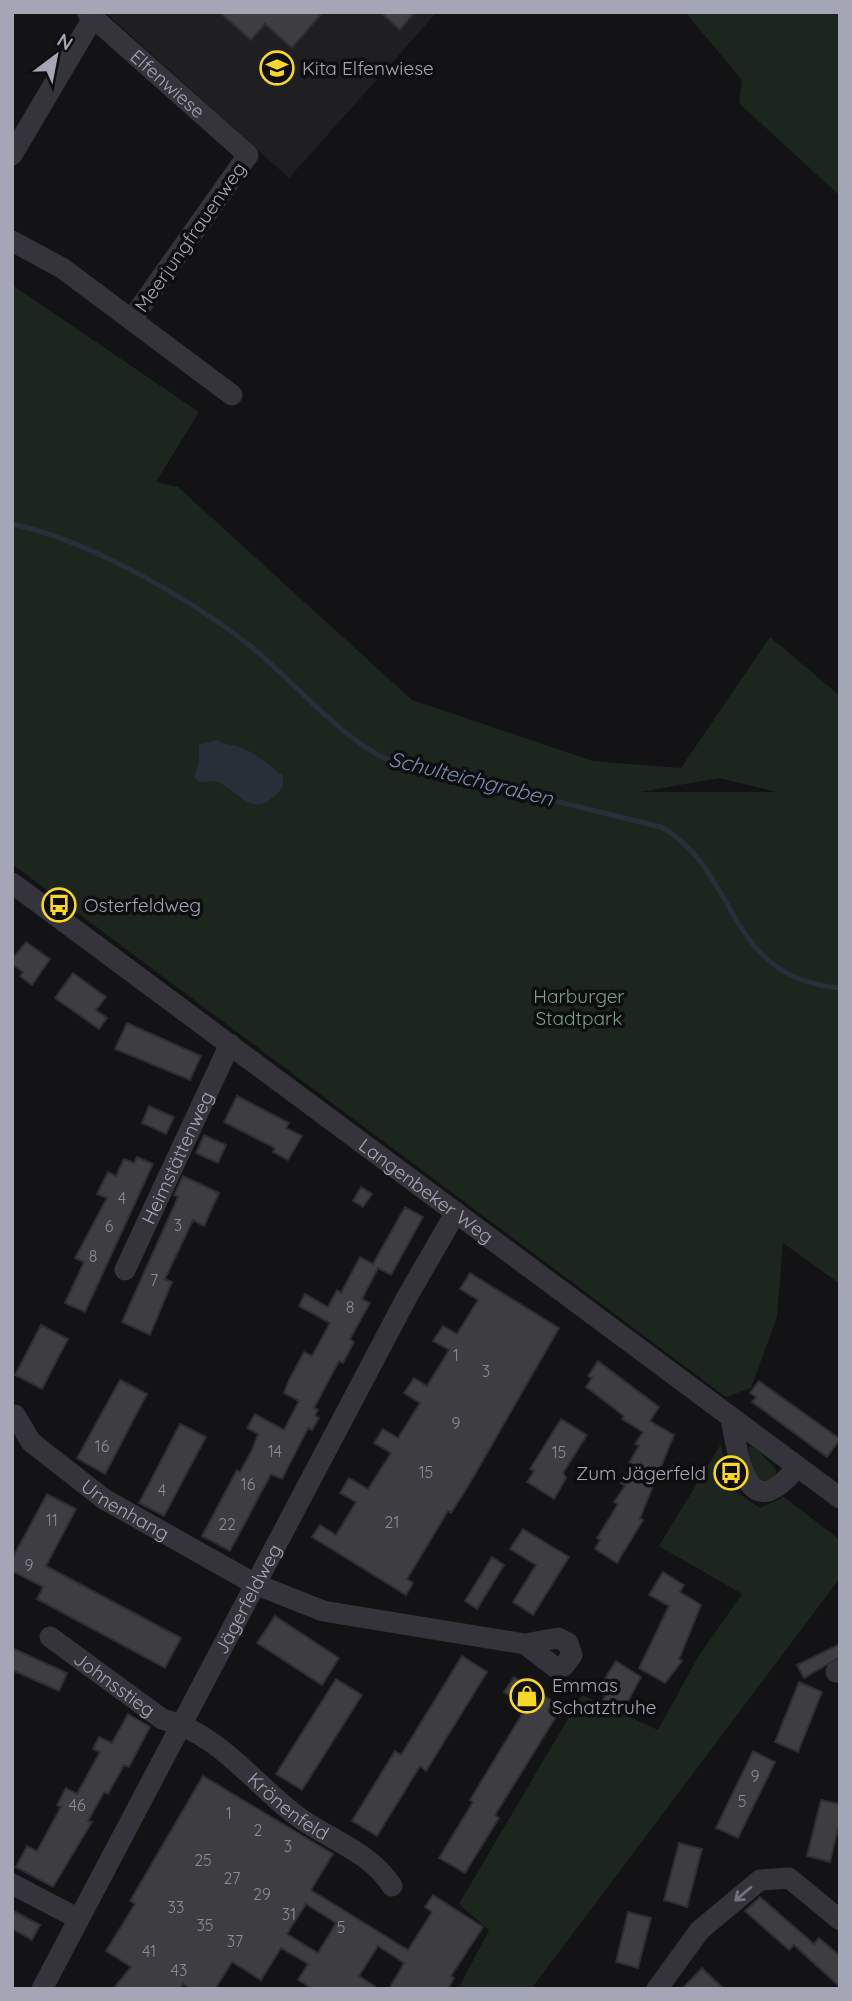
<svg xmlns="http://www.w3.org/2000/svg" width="852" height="2001" font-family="Quicksand,sans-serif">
	<rect width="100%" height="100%" fill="#131315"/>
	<path fill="#1f1f22" d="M105,12H437L289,178Z"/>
	<g fill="#1d251f" fill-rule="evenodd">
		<path d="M685,12H840V196L739,103L742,80Z"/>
		<path d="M12,285L199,412L156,482L178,487L412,700L593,761L681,768L770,637L840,696V1284L783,1243L777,1317L751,1388L726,1397L12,864ZM719,778L777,792H640Z"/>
		<path d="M721,1444L729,1487L760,1508L784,1497L840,1540V1578L531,1989H458L489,1930L459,1904L582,1695L658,1730L698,1657L742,1594L659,1546Z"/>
		<path d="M748,1446L756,1448L776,1470L775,1478L760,1482L754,1473Z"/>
	</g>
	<path fill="#292f39" d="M217,740C227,746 234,744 244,749C258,755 271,767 283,776V787C255,821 245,797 220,783C212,779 205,784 198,781L194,776L199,764V745Z"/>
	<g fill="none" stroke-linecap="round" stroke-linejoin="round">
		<path stroke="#292f39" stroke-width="5" d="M12,524C87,539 203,605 261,655C300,689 342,738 388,760L661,827C741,871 722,977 840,988"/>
	</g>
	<g fill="#3d3d42" stroke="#2e2d31" stroke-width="2" fill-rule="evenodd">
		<path d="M219,12H323L292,48L265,24L251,40Z"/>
		<path d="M380,12H415L400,30Z"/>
		<path d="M26,942L50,959L32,985L20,976L23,972L12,964V959Z"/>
		<path d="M73,973L106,997L96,1010L107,1018L99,1029L55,998Z"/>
		<path d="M127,1023L201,1056L190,1080L115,1049Z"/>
		<path d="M237,1096L289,1123L286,1128L302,1136L288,1160L273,1152L275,1148L224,1122Z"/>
		<path d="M149,1106L174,1117L166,1134L142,1123Z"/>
		<path d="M204,1135L226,1145L218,1163L196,1153Z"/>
		<path d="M137,1157L153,1164L85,1312L65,1303L84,1262L75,1258L107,1198L97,1194L108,1172L116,1176L124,1159L134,1163Z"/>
		<path d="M183,1176L219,1193L204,1226L193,1220L165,1279L172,1282L150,1335L122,1322L178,1197L174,1195Z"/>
		<path d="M361,1187L372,1194L363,1207L353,1201Z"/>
		<path d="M405,1207L423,1217L391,1275L378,1268L362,1299L370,1303L350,1339L354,1342L343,1363L339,1361L314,1408L318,1410L315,1415L319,1418L312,1430L308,1428L282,1479L271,1474L230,1551L202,1536L237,1470L240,1472L252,1450L258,1434L247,1428L255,1414L284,1430L299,1401L284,1393L289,1380L304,1352L312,1356L330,1323L299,1306L305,1294L328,1307L337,1290L341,1293L360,1257L373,1264Z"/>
		<path d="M470,1273L559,1328L470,1483L451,1513L448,1511L407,1579L413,1583L406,1595L312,1537L320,1525L336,1535L356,1502L340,1493L349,1478L368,1489L391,1453L374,1443L383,1429L398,1438L420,1403L404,1393L414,1378L427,1386L449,1350L433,1341L443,1326L457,1334L478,1300L460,1289Z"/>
		<path d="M41,1325L68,1339L42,1389L15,1375Z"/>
		<path d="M598,1361L659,1407L650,1421L674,1435L640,1518L643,1520L617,1563L595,1549L600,1540L597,1538L618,1504L614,1502L625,1486L621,1483L633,1465L629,1463L639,1446L635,1444L643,1432L622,1419L624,1416L586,1387L592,1378L588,1376Z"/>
		<path d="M120,1380L147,1394L105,1474L77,1458Z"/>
		<path d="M759,1381L840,1439L827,1457L752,1402L756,1397L750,1393Z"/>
		<path d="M561,1419L587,1435L563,1473L566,1478L554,1499L527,1482L534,1471L530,1469Z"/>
		<path d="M180,1424L206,1437L164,1516L139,1503Z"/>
		<path d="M47,1494L76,1509L46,1566L181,1638L165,1668L37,1599L43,1587L12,1571V1559Z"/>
		<path d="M523,1529L569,1557L533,1615L513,1602L536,1565L510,1549Z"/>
		<path d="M492,1557L504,1565L477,1609L465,1601Z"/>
		<path d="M663,1572L684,1585L680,1592L701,1605L679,1659L682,1661L665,1683L639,1668L669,1606L649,1595Z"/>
		<path d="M275,1616L339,1658L322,1685L257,1643Z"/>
		<path d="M840,1644V1657L804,1678L797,1665Z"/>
		<path d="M12,1648L67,1673L59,1691L12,1670Z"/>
		<path d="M462,1656L487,1672L426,1771L420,1766L377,1836L352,1821L395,1751L401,1755Z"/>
		<path d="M616,1661L641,1677L622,1712L603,1700L605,1696L597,1691Z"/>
		<path d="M514,1677L553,1701L548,1710L557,1715L495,1815L499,1818L465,1873L439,1858L473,1802L470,1800L527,1706L504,1692Z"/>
		<path d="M336,1679L362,1695L302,1790L276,1774Z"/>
		<path d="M799,1682L822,1692L798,1752L775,1742Z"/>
		<path d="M128,1714L150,1727L129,1767L124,1765L108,1794L104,1792L88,1821L92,1822L53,1887L16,1867L27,1846L37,1851L61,1807L57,1805L66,1788L77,1794L100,1752L93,1749L99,1737L112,1743Z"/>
		<path d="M753,1751L775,1762L738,1838L716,1828Z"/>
		<path d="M203,1776L333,1854L311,1890L408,1950L432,1912L425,1907L433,1895L483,1927L451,1976L454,1978L448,1989H389L404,1963L378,1946L359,1976L379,1989H313L298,1980L308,1964L281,1948L261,1980L232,1962L215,1989H191L183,1984L180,1989H113L131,1967L106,1951L135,1904L130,1901ZM306,1904L336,1923L318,1953L287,1934Z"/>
		<path d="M821,1800L840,1804V1821L830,1862L807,1856Z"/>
		<path d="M679,1843L702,1849L687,1907L664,1900Z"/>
		<path d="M760,1897L814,1944L819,1938L840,1956V1987L794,1945L789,1950L745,1911Z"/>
		<path d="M12,1910L40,1925L32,1940L12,1929Z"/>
		<path d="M628,1912L651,1918L638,1968L616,1962Z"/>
		<path d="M702,1968L724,1989H682Z"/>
	</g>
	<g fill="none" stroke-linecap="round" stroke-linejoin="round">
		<g stroke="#34343a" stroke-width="21">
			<path id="s1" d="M87,12L248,155L132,319"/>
			<path d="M12,155L93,18"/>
			<path d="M12,241L62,268L232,395"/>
			<path id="s2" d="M12,883L840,1498"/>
			<path id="s3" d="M125,1270L230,1044"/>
			<path id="s4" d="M12,1418L15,1415L31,1442L104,1499L255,1584L323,1611L525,1644L558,1638L568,1643L572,1655L564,1666L556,1668L525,1644"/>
			<path d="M731,1419C739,1459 747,1529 797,1467"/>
			<path id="s5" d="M50,1637L162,1719C216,1732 251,1780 293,1813C326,1839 369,1850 392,1886"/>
			<path d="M836,1672L840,1670"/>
			<path d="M12,1884L79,1919"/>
			<path id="s6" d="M42,1989L407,1297L456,1212"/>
			<path d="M657,1989L700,1930L760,1880L789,1878L840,1920"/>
		</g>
	</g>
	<defs><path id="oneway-shaft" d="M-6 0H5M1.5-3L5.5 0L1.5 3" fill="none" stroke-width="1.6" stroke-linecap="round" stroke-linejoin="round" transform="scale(1.75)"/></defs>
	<use stroke="#72737e" href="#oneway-shaft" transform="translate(743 1894) rotate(140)"/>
	<defs>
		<symbol id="school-ring" viewBox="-11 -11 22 22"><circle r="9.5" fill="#0e0e10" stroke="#f9d727" stroke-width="1.5"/><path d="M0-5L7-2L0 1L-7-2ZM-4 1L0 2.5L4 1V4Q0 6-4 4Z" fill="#f9d727"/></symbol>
		<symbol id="bus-ring" viewBox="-11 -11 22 22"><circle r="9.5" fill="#0e0e10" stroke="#f9d727" stroke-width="1.5"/><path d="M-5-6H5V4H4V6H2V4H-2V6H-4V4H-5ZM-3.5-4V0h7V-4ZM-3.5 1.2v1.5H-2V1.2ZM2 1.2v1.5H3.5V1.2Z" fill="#f9d727"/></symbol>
		<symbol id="shop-ring" viewBox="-11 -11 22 22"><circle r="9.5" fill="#0e0e10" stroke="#f9d727" stroke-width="1.5"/><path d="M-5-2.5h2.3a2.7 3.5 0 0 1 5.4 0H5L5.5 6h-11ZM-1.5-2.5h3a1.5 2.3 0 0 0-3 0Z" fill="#f9d727"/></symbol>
	</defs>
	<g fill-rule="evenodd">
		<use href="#school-ring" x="258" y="49" width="38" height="38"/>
		<use href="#bus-ring" x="40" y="886" width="38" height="38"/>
		<use href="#bus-ring" x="712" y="1454" width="38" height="38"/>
		<use href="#shop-ring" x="508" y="1677" width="38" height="38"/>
	</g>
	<g text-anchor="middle" stroke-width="7" stroke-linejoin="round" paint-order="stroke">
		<g font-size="16" fill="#8a8c99">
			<text x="122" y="1204">4</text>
			<text x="178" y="1231">3</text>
			<text x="109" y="1232">6</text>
			<text x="93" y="1262">8</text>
			<text x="154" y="1286">7</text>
			<text x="350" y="1313">8</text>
			<text x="456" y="1361">1</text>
			<text x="486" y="1377">3</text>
			<text x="456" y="1429">9</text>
			<text x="102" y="1452">16</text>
			<text x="275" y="1457">14</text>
			<text x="559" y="1458">15</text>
			<text x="426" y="1478">15</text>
			<text x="248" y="1490">16</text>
			<text x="162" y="1496">4</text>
			<text x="52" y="1526">11</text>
			<text x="392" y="1528">21</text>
			<text x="227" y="1530">22</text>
			<text x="29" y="1571">9</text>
			<text x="755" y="1782">9</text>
			<text x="742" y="1807">5</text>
			<text x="77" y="1811">46</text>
			<text x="229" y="1819">1</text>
			<text x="258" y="1836">2</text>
			<text x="288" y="1852">3</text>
			<text x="203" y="1866">25</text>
			<text x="232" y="1884">27</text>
			<text x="262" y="1900">29</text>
			<text x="176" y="1913">33</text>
			<text x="289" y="1920">31</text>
			<text x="205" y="1931">35</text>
			<text x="341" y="1933">5</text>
			<text x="235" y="1947">37</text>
			<text x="149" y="1957">41</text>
			<text x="179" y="1976">43</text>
		</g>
		<g font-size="19" fill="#a4a6b6" stroke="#0e0e10" text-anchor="start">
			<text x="302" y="75">Kita Elfenwiese</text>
			<text x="84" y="912">Osterfeldweg</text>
			<text x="706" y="1480" text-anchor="end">Zum Jägerfeld</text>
			<text x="552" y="1692">Emmas<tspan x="552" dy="22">Schatztruhe</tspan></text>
		</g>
		<g font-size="19" fill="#a4a6b6" stroke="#0e0e10">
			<text dy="7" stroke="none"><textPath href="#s1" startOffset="108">Elfenwiese</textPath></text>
			<text transform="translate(190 237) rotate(-55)" y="7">Meerjungfrauenweg</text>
			<text dy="7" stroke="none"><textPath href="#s3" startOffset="124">Heimstättenweg</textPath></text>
			<text dy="7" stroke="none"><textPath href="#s2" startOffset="516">Langenbeker Weg</textPath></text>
			<text dy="7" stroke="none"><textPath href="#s4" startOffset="152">Urnenhang</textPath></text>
			<text dy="7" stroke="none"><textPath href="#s6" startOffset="441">Jägerfeldweg</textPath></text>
			<text dy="7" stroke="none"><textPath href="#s5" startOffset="80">Johnsstieg</textPath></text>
			<text dy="7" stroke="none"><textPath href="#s5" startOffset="294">Krönenfeld</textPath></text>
		</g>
		<g font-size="19" fill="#7aa283" stroke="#0e0e10">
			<text x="579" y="1003">Harburger<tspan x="579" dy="22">Stadtpark</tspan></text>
		</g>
		<g font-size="21" font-style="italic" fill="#798eb3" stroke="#0e0e10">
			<text transform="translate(471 779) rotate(14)" y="7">Schulteichgraben</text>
		</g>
	</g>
	<rect width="852" height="2001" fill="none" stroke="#a4a6b6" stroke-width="28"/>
	<g transform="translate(56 56) rotate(32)" stroke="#0e0e10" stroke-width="5" paint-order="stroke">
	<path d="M0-5L12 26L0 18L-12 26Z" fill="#a4a6b6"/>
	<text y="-10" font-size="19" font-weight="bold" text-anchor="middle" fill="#a4a6b6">N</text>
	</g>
</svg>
